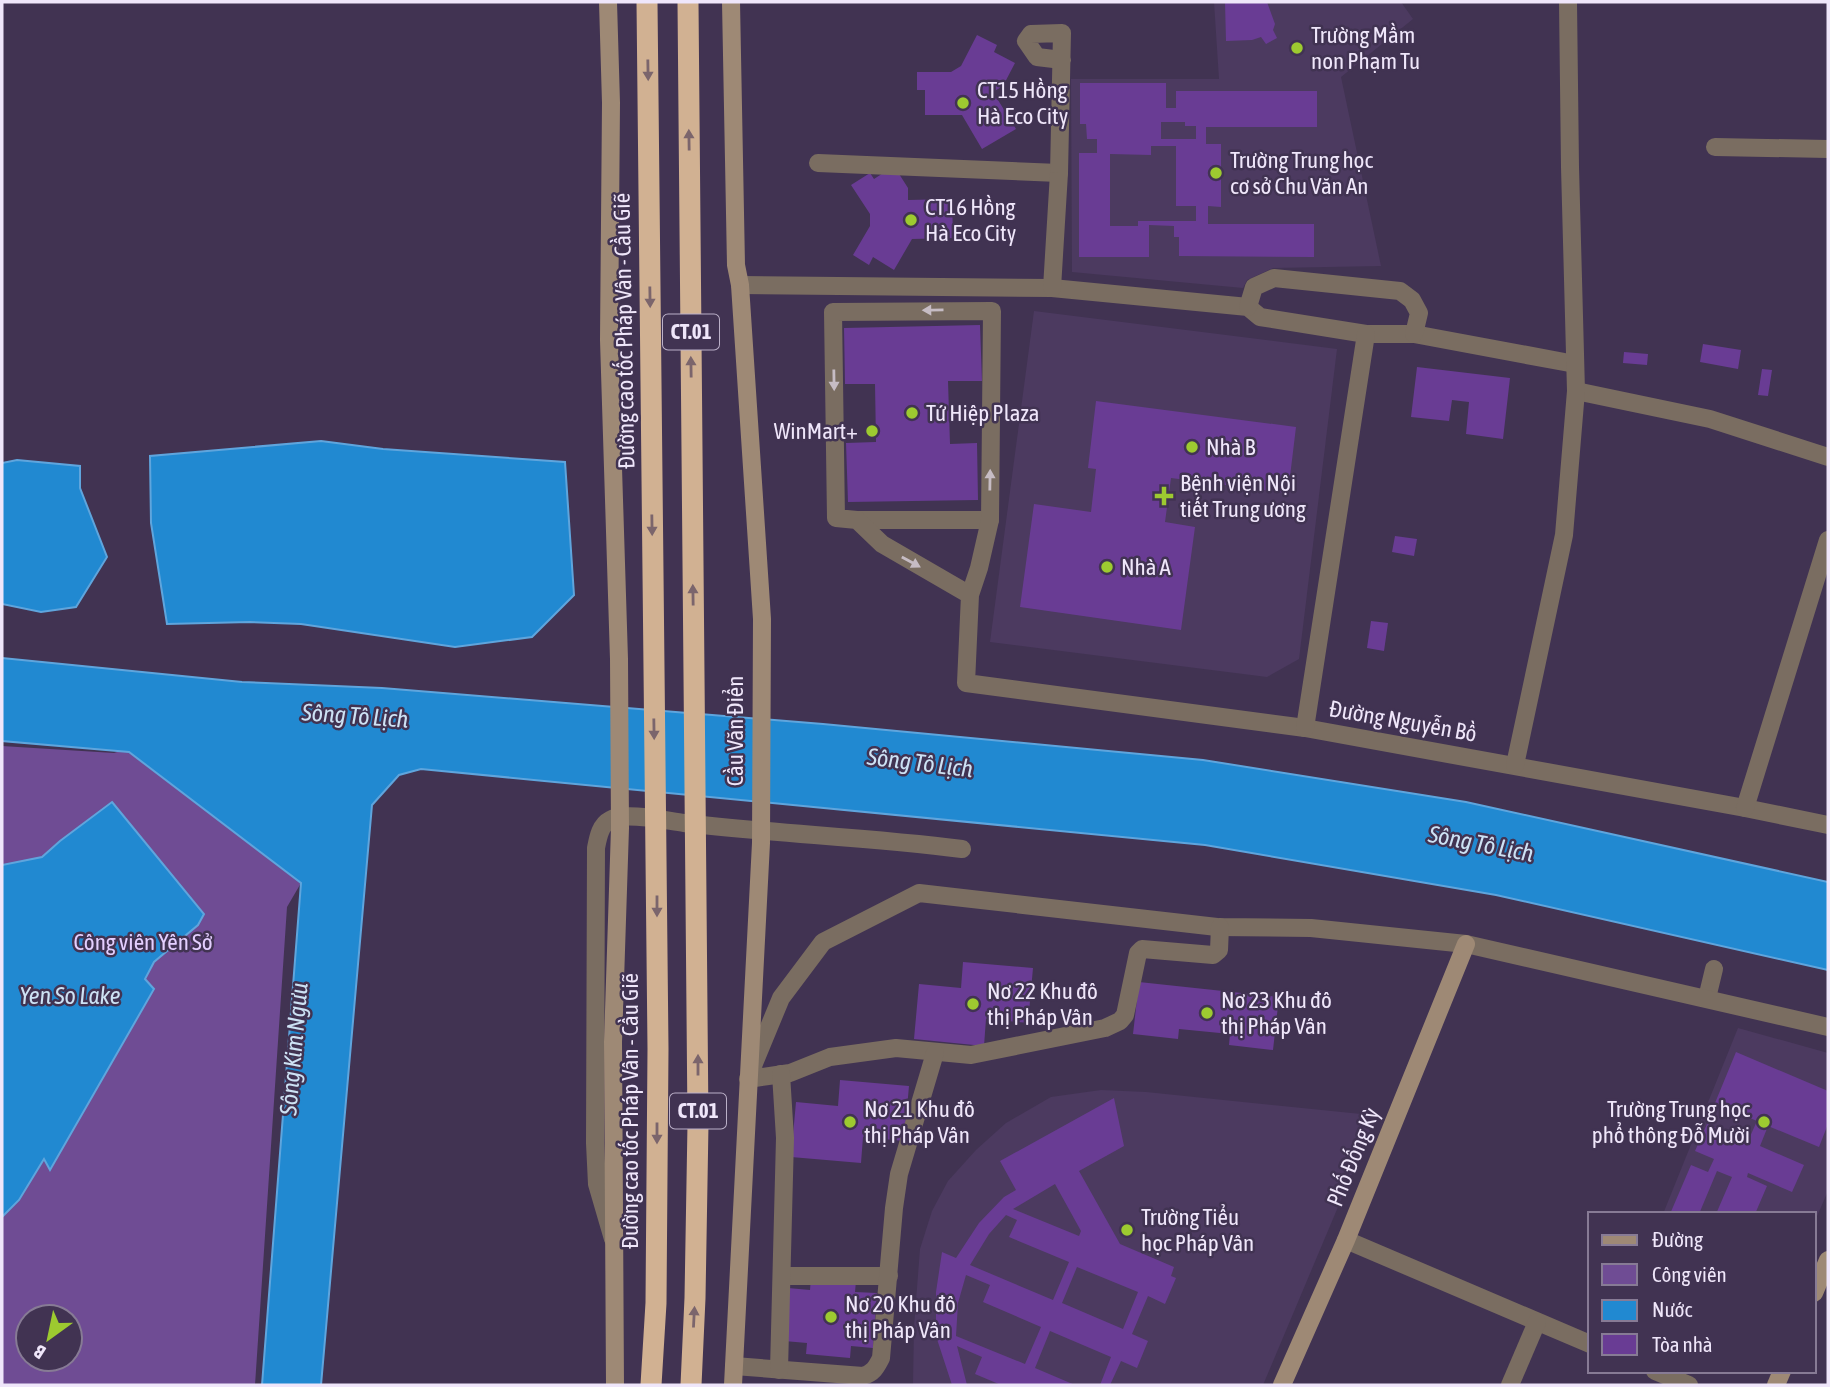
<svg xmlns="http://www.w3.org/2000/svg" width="1830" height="1387" font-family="'Asap Condensed',sans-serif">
	<rect width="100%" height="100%" fill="#413352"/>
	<g fill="#4c3a60">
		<path d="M1214,2H1401L1413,19L1341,77L1381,266L1273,268L1247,280L1243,288L1072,272L1071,79H1219Z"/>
		<path d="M1034,311L1337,349L1299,659L1267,677L990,642Z"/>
		<path d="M1738,1028L1828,1053V1191L1814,1223V1214H1663Z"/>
		<path d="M1101,1090L1146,1092L1361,1114L1370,1131L1263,1385H913L914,1327L920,1249L932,1211L948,1181L976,1150L1006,1123L1051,1097Z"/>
	</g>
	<path fill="#6f4c94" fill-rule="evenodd" d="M2,746L114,753L129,748L301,883L287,907L255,1385H2ZM28,1317H70V1359H28Z"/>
	<g fill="#2189d1" stroke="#5fa5dd" stroke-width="2">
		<path d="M321,441L383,449L565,462L574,595L532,637L455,647L301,624L250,622L167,624L151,523L150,456Z"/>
		<path d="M17,460L80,466V488L107,557L76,607L41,612L2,604V463Z"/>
		<path d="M2,658L242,682L382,688L823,724L1203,760L1466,802L1828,882V970L1496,895L1205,845L421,769L399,775L372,805L321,1385H262L301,883L129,752L2,741Z"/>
		<path d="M112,802L204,914L198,925L154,962L145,979L154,989L50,1170L44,1159L19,1200L2,1217V865L42,857L60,841Z"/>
	</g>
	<g fill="#693c94" fill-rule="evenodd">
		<path d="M1225,2H1267L1275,24L1273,30L1277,38L1266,44L1261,37L1252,40L1226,41Z"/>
		<path d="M977,35L997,45L994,52L1015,63L1003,86L993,92L1016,129L982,149L962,115H925V90H917V72H951L961,66Z"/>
		<path d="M1080,83H1166V108H1176V91H1317V127H1206V144H1221V207L1208,206V224H1314V257L1179,256V237H1174V226L1149,225V257H1079V153H1097V139H1087L1086,124H1080ZM1161,122H1185V126H1196V139H1161ZM1151,146H1176V206H1196V221H1138V226H1110V154L1151,155Z"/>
		<path d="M894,166L908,188V200L952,199L953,238L912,239L894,270L873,257L869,265L853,255L870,226V214L851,185L870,173L874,179Z"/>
		<path d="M980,325L982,381H948L950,444L977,443L978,500L848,502L846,443L876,442L875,384H845L844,328Z"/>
		<path d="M1703,344L1741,350L1738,369L1700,362Z"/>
		<path d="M1624,352L1648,354L1647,365L1623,363Z"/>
		<path d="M1417,367L1510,378L1503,439L1466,434L1469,402L1452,400L1449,421L1411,417Z"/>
		<path d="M1762,369L1772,370L1768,396L1758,395Z"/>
		<path d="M1096,401L1296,427L1288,493L1171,478L1165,522L1195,527L1181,630L1020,607L1034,504L1091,512L1096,469L1088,468Z"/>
		<path d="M1395,536L1417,539L1414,556L1392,552Z"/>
		<path d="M1371,621L1388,623L1384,651L1367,648Z"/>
		<path d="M963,962L1033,968L1028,1023L986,1019L984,1046L914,1039L919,984L961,988Z"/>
		<path d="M1139,982L1279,997L1273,1050L1229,1045L1230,1034L1179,1029L1178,1039L1133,1034Z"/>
		<path d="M1736,1052L1828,1091V1124L1819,1147L1768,1126L1760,1146L1804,1165L1792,1192L1748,1173L1747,1177L1767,1186L1755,1214H1716L1732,1177L1717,1171L1699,1214H1670L1691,1165L1708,1172L1714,1159L1695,1151L1707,1124L1748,1141L1757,1121L1715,1103Z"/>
		<path d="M840,1080L909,1086L904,1141L863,1137L861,1163L791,1157L796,1102L838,1106Z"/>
		<path d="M1114,1098L1124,1146L1079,1171L1120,1244L1174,1267L1171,1276L1176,1278L1165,1304L1148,1296L1132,1334L1148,1341L1137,1368L1121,1361L1110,1385H1100L1111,1357L1050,1331L1035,1368L1075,1385H1001L975,1374L982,1357L957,1346L967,1385H952L936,1336V1292L942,1252L956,1258L979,1223L1004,1197L1016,1190L1000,1161ZM1055,1184L1081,1231L1079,1236L1013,1209ZM1006,1215L1017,1220L1009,1237L1069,1262L1053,1300L970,1265L989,1234ZM1077,1267L1138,1292L1123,1329L1062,1303ZM966,1275L990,1285L983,1302L1041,1327L1025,1364L956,1336L958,1303Z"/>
		<path d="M811,1277L856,1281L855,1292L877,1293L873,1348L851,1346L850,1358L806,1354L807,1343L784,1341L788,1288L810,1290Z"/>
	</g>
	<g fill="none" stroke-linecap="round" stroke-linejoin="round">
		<g stroke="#7a6d61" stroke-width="18">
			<path d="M1715,147L1828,149"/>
			<path d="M818,163L1059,173"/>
			<path d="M740,285L1052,288L1248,307L1260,317L1366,334H1414L1575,364"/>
			<path d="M1052,288L1059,173L1062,33L1031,34L1026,41L1037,57L1062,60"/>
			<path d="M1248,307L1254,287L1274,278L1400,291L1412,300L1419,313L1414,334"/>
			<path d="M1576,391L1710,419L1828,457"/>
			<path d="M857,520H990"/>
			<path d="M970,595L882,544L857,520L836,518L833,312L992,311L990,520L979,568L970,595L966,683L1305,728L1745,808L1828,825"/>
			<path d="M1305,728L1366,334"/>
			<path d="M1515,765L1564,535L1576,391L1570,167L1568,2"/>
			<path d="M1745,808L1828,540"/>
			<path d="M1707,998L1714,969"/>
			<path d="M750,1073L781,998L823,942L919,893L1217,927L1311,928L1466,944L1828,1027"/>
			<path d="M748,1079L790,1073L830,1057L896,1048L971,1055L1105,1028L1120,1021L1125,1015L1138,953L1142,949L1213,955L1219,950L1220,927"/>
			<path d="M613,1239L597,1184L595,1143L596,848C598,838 600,825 610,820C625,811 667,821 684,823C777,834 870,837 962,849"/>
			<path d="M1346,1240L1590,1344"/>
			<path d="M783,1276H889"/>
			<path d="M734,1366L863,1376C873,1373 876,1368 881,1358L894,1208L899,1174L935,1053"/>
			<path d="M779,1370L785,1138L781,1074"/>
			<path d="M1655,1371L1689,1385"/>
			<path d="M1510,1385L1537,1322"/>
		</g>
		<g stroke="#9e8975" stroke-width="18">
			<path d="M608,2L611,103L609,340L619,659L620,828L613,1042L615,1385"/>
			<path d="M731,2L736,265L740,285L762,619L761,843L733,1385"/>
			<path d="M1814,1293L1828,1260"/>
			<path d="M1282,1385L1346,1240L1466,944"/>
			<path d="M1776,1385L1782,1371"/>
		</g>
		<g stroke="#d1b192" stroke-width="21">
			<path d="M647,2L658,1049L656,1303L651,1385"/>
			<path d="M688,2L698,1124L695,1298L691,1385"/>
		</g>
	</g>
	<defs><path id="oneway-solid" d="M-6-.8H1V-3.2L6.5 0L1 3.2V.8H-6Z" transform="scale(1.75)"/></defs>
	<g fill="#7b656c">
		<use href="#oneway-solid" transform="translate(648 70) rotate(89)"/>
		<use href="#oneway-solid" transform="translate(689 140) rotate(-91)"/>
		<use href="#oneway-solid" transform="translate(650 297) rotate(89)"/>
		<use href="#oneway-solid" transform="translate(691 367) rotate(-91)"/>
		<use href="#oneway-solid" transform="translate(652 525) rotate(89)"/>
		<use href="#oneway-solid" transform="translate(693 595) rotate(-91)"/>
		<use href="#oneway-solid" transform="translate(654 729) rotate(89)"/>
		<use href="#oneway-solid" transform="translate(657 906) rotate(90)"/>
		<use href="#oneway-solid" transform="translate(698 1065) rotate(-90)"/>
		<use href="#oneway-solid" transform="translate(657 1133) rotate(90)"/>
		<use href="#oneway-solid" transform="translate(694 1317) rotate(-87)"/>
	</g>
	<g fill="#c6bcc4">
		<use href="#oneway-solid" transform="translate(933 310) rotate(179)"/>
		<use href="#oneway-solid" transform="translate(834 380) rotate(89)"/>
		<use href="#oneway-solid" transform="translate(990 480) rotate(-89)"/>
		<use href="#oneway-solid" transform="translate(911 562) rotate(29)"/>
	</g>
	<g fill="#9dca30" stroke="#413352" stroke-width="2.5">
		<circle cx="1297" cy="48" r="7"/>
		<circle cx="963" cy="103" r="7"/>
		<circle cx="1216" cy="173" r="7"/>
		<circle cx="911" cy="220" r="7"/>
		<circle cx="912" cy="413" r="7"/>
		<circle cx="872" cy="431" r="7"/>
		<circle cx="1192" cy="447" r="7"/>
		<path d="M1160.5 485.5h7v7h7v7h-7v7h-7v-7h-7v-7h7z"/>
		<circle cx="1107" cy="567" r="7"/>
		<circle cx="973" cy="1004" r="7"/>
		<circle cx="1207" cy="1013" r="7"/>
		<circle cx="850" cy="1122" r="7"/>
		<circle cx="1764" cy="1122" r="7"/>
		<circle cx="1127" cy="1230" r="7"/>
		<circle cx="831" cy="1317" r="7"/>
	</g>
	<g text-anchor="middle" stroke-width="5" stroke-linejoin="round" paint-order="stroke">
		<g fill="#413352" stroke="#bbb0c8" stroke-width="2">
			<rect x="663" y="314.5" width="56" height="35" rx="5"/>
			<rect x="670" y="1093.5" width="56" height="35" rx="5"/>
		</g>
		<g font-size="21" font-weight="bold" fill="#efe6fa">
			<text x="691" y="339">CT.01</text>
			<text x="698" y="1118">CT.01</text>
		</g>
		<g font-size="23" fill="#efe6fa" stroke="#413352" text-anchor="start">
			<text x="1311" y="43">Trường Mầm<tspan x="1311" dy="26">non Phạm Tu</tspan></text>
			<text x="977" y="98">CT15 Hồng<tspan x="977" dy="26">Hà Eco City</tspan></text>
			<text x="1230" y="168">Trường Trung học<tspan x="1230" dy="26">cơ sở Chu Văn An</tspan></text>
			<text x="925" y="215">CT16 Hồng<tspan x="925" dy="26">Hà Eco City</tspan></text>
			<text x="926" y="421">Tứ Hiệp Plaza</text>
			<text x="858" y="439" text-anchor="end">WinMart+</text>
			<text x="1206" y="455">Nhà B</text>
			<text x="1180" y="491">Bệnh viện Nội<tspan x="1180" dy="26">tiết Trung ương</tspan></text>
			<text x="1121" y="575">Nhà A</text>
			<text x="987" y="999">Nơ 22 Khu đô<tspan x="987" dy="26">thị Pháp Vân</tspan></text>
			<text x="1221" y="1008">Nơ 23 Khu đô<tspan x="1221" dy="26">thị Pháp Vân</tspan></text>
			<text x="864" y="1117">Nơ 21 Khu đô<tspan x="864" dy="26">thị Pháp Vân</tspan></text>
			<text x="1750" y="1117" text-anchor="end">Trường Trung học<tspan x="1750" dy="26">phổ thông Đỗ Mười</tspan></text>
			<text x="1141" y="1225">Trường Tiểu<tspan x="1141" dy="26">học Pháp Vân</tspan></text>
			<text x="845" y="1312">Nơ 20 Khu đô<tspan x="845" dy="26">thị Pháp Vân</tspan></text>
		</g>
		<g font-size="23" fill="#efe6fa" stroke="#413352">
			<text transform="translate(624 331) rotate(-91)" y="8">Đường cao tốc Pháp Vân - Cầu Giẽ</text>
			<text transform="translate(1403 721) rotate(10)" y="8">Đường Nguyễn Bồ</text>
			<text transform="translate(735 731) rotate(-90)" y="8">Cầu Văn Điển</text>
			<text transform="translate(630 1111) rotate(-90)" y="8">Đường cao tốc Pháp Vân - Cầu Giẽ</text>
			<text transform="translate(1353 1157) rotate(-68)" y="8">Phố Đống Kỳ</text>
		</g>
		<g font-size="23" fill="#e4cfff" stroke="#413352">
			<text x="143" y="950">Công viên Yên Sở</text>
		</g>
		<g font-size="24" font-style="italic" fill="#cde2f4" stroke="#413352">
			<text transform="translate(355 716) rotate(4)" y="8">Sông Tô Lịch</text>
			<text transform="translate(920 763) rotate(7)" y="8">Sông Tô Lịch</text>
			<text transform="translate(1481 844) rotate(11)" y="8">Sông Tô Lịch</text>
			<text x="70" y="1004">Yen So Lake</text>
			<text transform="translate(294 1049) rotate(-85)" y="8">Sông Kim Ngưu</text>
		</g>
	</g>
	<rect width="1830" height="1387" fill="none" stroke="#efe6fa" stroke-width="7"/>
	<rect x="1588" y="1212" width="228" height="161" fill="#413352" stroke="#877b95" stroke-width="2"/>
	<rect x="1602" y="1235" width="35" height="10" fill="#9e8975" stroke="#877b95" stroke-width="2"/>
	<text x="1652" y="1247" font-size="21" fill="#efe6fa">Đường</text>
	<rect x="1602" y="1264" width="35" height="21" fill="#6f4c94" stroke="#877b95" stroke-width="2"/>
	<text x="1652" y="1282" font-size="21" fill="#efe6fa">Công viên</text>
	<rect x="1602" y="1300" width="35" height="21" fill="#2189d1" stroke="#877b95" stroke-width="2"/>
	<text x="1652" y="1317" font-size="21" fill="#efe6fa">Nước</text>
	<rect x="1602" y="1334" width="35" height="21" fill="#693c94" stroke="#877b95" stroke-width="2"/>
	<text x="1652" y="1352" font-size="21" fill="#efe6fa">Tòa nhà</text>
	<g transform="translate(49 1338) rotate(213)"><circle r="33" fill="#413352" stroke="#877b95" stroke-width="2"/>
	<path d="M0-5L12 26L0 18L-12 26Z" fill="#9dca30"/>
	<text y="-10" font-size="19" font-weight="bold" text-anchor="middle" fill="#efe6fa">B</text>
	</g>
</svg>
